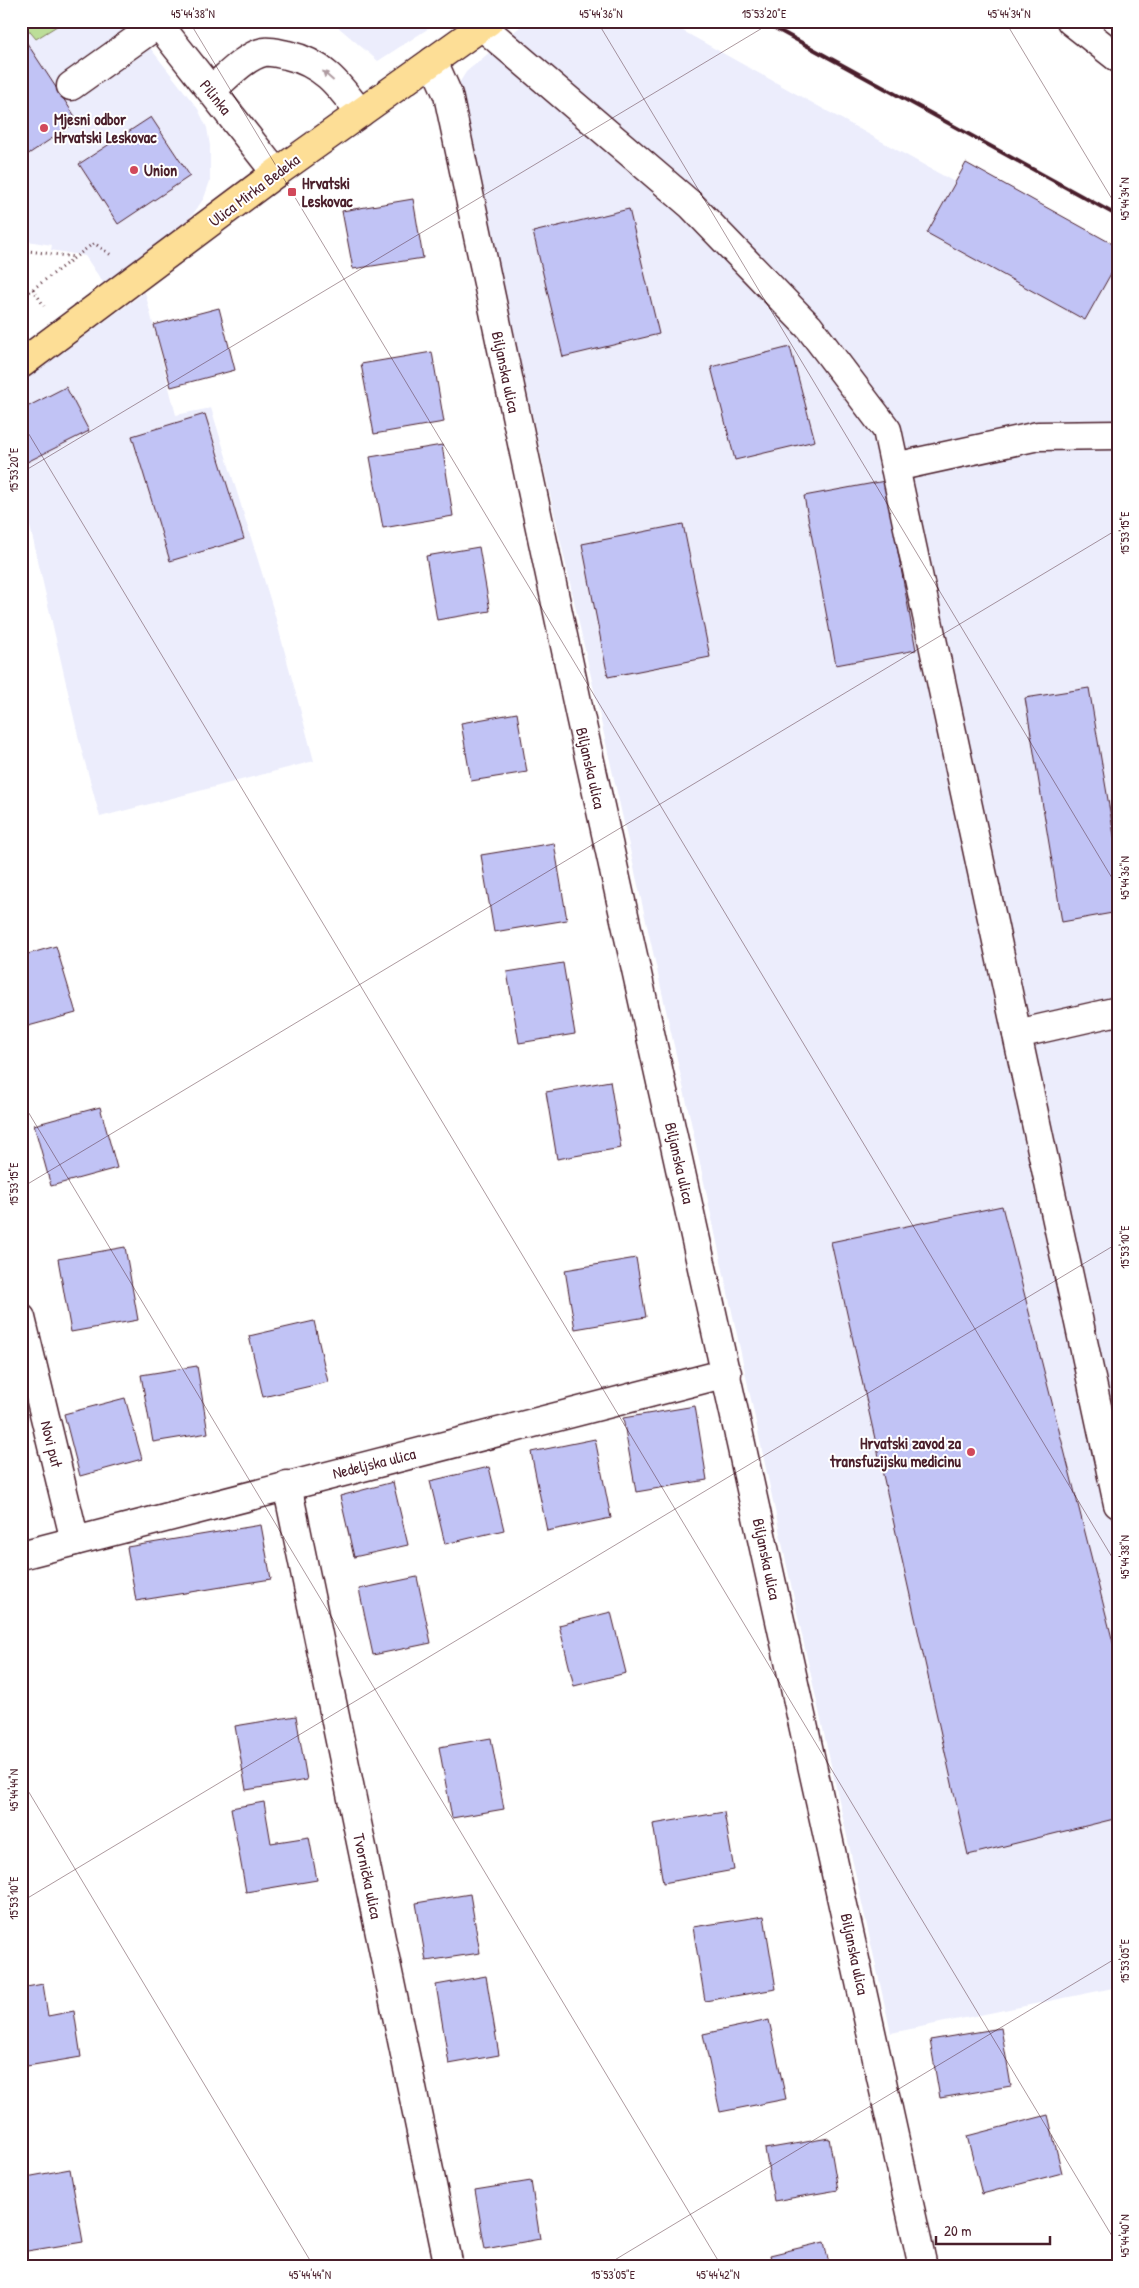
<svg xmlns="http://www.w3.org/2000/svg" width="1139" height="2288" font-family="'Patrick Hand',sans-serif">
	<rect width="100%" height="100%" fill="#fff"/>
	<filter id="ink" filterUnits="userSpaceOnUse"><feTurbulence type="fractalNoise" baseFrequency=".02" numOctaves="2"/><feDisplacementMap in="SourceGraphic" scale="10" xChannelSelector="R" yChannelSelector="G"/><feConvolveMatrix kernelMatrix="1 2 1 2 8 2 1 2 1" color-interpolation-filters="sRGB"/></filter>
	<g filter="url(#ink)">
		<g fill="#ecedfc">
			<path d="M65,21H129L198,109L207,128L210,146V181L204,198L193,214L181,227L104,284L85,256L51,250L52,245L21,240V23L36,39Z"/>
			<path d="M331,21H440L378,61Z"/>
			<path d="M527,21H665L1118,273V1987L891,2033L800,1626L686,1099L458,85L466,72Z"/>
			<path d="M145,292L176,415L211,408L274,612L314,761L100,817L80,744L21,487V383Z"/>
		</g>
		<path fill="#bcde98" stroke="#837e62" d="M21,21H65L36,39Z"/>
		<g fill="#c1c3f5" stroke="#4a1f2b">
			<path d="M21,34L78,121L21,159Z"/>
			<path d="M151,117L190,176L118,224L79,164Z"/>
			<path d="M966,163L1118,247V261L1085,320L927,233Z"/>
			<path d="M413,199L423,258L353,269L342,211Z"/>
			<path d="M629,209L659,334L563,357L533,232Z"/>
			<path d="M219,308L235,370L171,387L154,325Z"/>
			<path d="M790,347L815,441L735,460L711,367Z"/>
			<path d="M432,352L444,422L374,434L361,364Z"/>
			<path d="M66,387L89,431L25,463L21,455V410Z"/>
			<path d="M205,414L244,539L170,561L132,436Z"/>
			<path d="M442,445L453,516L383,528L370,457Z"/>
			<path d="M885,481L916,650L836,665L804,496Z"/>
			<path d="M683,524L710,657L608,677L582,544Z"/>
			<path d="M479,547L490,611L437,620L426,556Z"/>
			<path d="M1089,688L1118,859V912L1062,922L1025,698Z"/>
			<path d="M517,713L527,772L471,781L461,723Z"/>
			<path d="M554,843L567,920L494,932L481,855Z"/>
			<path d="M56,946L76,1013L21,1028V956Z"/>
			<path d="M563,963L575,1034L519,1043L507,972Z"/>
			<path d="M610,1081L621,1148L557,1159L546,1092Z"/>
			<path d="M100,1107L117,1168L51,1186L34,1125Z"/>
			<path d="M1002,1206L1118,1662V1818L968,1855L831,1242Z"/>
			<path d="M125,1247L138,1320L71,1332L58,1259Z"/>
			<path d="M636,1258L646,1317L575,1329L565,1270Z"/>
			<path d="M314,1321L328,1382L263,1397L249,1336Z"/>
			<path d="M197,1366L208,1433L153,1442L141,1375Z"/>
			<path d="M125,1398L142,1459L80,1476L64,1414Z"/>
			<path d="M695,1406L707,1480L636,1492L623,1418Z"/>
			<path d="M595,1439L611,1518L547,1531L531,1452Z"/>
			<path d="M489,1467L504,1530L445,1544L430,1481Z"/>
			<path d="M393,1482L408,1545L354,1557L340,1496Z"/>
			<path d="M261,1525L271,1579L136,1601L127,1547Z"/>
			<path d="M417,1577L431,1643L373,1655L359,1589Z"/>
			<path d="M611,1612L626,1673L574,1686L559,1625Z"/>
			<path d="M296,1716L307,1780L246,1790L235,1726Z"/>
			<path d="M491,1738L504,1809L452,1818L439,1747Z"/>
			<path d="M264,1802L271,1843L309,1837L317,1880L246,1892L231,1808Z"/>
			<path d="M724,1812L734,1870L663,1883L653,1824Z"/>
			<path d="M470,1894L480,1953L426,1961L416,1903Z"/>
			<path d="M764,1916L776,1989L705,2001L693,1927Z"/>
			<path d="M486,1976L499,2055L449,2064L436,1985Z"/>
			<path d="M43,1984L48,2016L74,2011L81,2057L21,2067V1988Z"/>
			<path d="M769,2020L786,2099L720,2112L703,2034Z"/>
			<path d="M1001,2028L1011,2086L940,2098L930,2040Z"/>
			<path d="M1048,2115L1062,2173L982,2194L967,2136Z"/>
			<path d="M829,2138L838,2190L774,2201L765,2149Z"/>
			<path d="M70,2169L83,2242L21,2252V2178Z"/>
			<path d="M531,2181L540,2239L485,2249L475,2190Z"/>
			<path d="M824,2242L830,2267H773L770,2255Z"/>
		</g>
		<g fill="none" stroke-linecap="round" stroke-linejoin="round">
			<defs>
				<g id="minor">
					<path d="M156,21L276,173"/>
					<path d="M1071,21L1118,58"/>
					<path d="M482,26L691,205L809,327L887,430L1118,1504"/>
					<path d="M433,61L448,95L580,716L923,2267"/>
					<path d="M71,86L158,24"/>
					<path d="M211,90C226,78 245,56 264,52C271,51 281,54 287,55C323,63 339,85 360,113"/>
					<path d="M895,467L1038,436L1118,435"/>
					<path d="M1017,1034L1118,1011"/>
					<path d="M21,1318L75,1541"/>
					<path d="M287,1485L449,2267"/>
					<path d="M21,1555L727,1373"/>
				</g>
				<path id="major" d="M21,364L276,173L489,21"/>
			</defs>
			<use href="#minor" stroke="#4a1f2b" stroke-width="31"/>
			<use href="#major" stroke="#4a1f2b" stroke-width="31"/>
			<g stroke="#4a1f2b" stroke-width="3" stroke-dasharray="1 4" stroke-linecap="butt">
				<path d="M21,250L75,257"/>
				<path d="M33,289L44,306"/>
				<path d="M21,298L94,243L111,255"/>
			</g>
			<use href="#minor" stroke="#fff" stroke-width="28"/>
			<use href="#major" stroke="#fdde96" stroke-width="28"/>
			<path stroke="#4a1f2b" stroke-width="4" d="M762,21L1118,216"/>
		</g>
		<defs><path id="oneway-solid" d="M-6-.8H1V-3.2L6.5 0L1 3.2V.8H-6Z" transform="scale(1.25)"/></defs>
		<use fill="#ae9aa0" href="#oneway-solid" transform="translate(328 76) rotate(-138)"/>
	</g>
	<path fill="none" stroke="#4a1f2b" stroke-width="1" stroke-opacity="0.45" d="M189,21L1118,1567M597,21L1118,888M1005,21L1118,209M21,421L1118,2246M21,473L774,21M21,1100L722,2267M21,1188L1118,529M21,1779L314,2267M21,1902L1118,1243M603,2267L1118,1957"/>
	<g fill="#d1495b" stroke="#fff" stroke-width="2">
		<circle cx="44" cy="128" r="5"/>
		<circle cx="134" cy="170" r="5"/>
		<rect x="287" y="187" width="10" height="10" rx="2.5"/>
		<circle cx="971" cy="1452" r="5"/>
	</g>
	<g text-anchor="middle" stroke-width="4" stroke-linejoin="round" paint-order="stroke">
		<g font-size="16" fill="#4a1f2b" stroke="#fff">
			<text transform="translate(216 97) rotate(51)" y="6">Pilinka</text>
			<text transform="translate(254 190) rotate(-37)" y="6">Ulica Mirka Bedeka</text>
			<text transform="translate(506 372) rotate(78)" y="6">Biljanska ulica</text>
			<text transform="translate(591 768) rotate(77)" y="6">Biljanska ulica</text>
			<text transform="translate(680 1163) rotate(77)" y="6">Biljanska ulica</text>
			<text transform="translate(52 1444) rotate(76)" y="6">Novi put</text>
			<text transform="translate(374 1463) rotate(-14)" y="6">Nedeljska ulica</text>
			<text transform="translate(767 1559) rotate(78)" y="6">Biljanska ulica</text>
			<text transform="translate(368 1876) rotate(78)" y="6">Tvornička ulica</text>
			<text transform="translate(855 1954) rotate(78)" y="6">Biljanska ulica</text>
		</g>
		<g font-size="16" font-weight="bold" fill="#4a1f2b" stroke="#fff" text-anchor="start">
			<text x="54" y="125">Mjesni odbor<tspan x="54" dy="18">Hrvatski Leskovac</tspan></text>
			<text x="144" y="176">Union</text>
			<text x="302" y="189">Hrvatski<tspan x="302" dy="18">Leskovac</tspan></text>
			<text x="961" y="1449" text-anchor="end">Hrvatski zavod za<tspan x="961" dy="18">transfuzijsku medicinu</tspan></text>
		</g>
	</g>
	<rect width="1139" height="2288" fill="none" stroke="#fff" stroke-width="55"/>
	<path d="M936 2236v8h114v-8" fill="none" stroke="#4a1f2b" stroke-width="2.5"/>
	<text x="944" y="2236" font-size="15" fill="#4a1f2b" stroke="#ffffff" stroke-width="4" paint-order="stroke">20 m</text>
	<rect x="28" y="28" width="1084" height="2232" fill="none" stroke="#4a1f2b" stroke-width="2"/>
	<g font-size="12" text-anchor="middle" fill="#4a1f2b">
		<text x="193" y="18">45°44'38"N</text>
		<text x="601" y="18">45°44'36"N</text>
		<text x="764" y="18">15°53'20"E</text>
		<text x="1009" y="18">45°44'34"N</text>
		<text transform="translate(1125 199) rotate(-90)" y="4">45°44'34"N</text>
		<text transform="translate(14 470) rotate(-90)" y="4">15°53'20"E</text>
		<text transform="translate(1125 533) rotate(-90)" y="4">15°53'15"E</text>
		<text transform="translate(1125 878) rotate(-90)" y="4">45°44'36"N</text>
		<text transform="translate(14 1184) rotate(-90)" y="4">15°53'15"E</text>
		<text transform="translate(1125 1247) rotate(-90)" y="4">15°53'10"E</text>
		<text transform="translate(1125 1557) rotate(-90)" y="4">45°44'38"N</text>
		<text transform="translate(14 1790) rotate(-90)" y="4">45°44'44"N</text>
		<text transform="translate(14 1898) rotate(-90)" y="4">15°53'10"E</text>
		<text transform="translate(1125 1961) rotate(-90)" y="4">15°53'05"E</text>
		<text transform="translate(1125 2236) rotate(-90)" y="4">45°44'40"N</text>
		<text x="310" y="2279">45°44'44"N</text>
		<text x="613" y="2279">15°53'05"E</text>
		<text x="718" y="2279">45°44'42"N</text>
	</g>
</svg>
